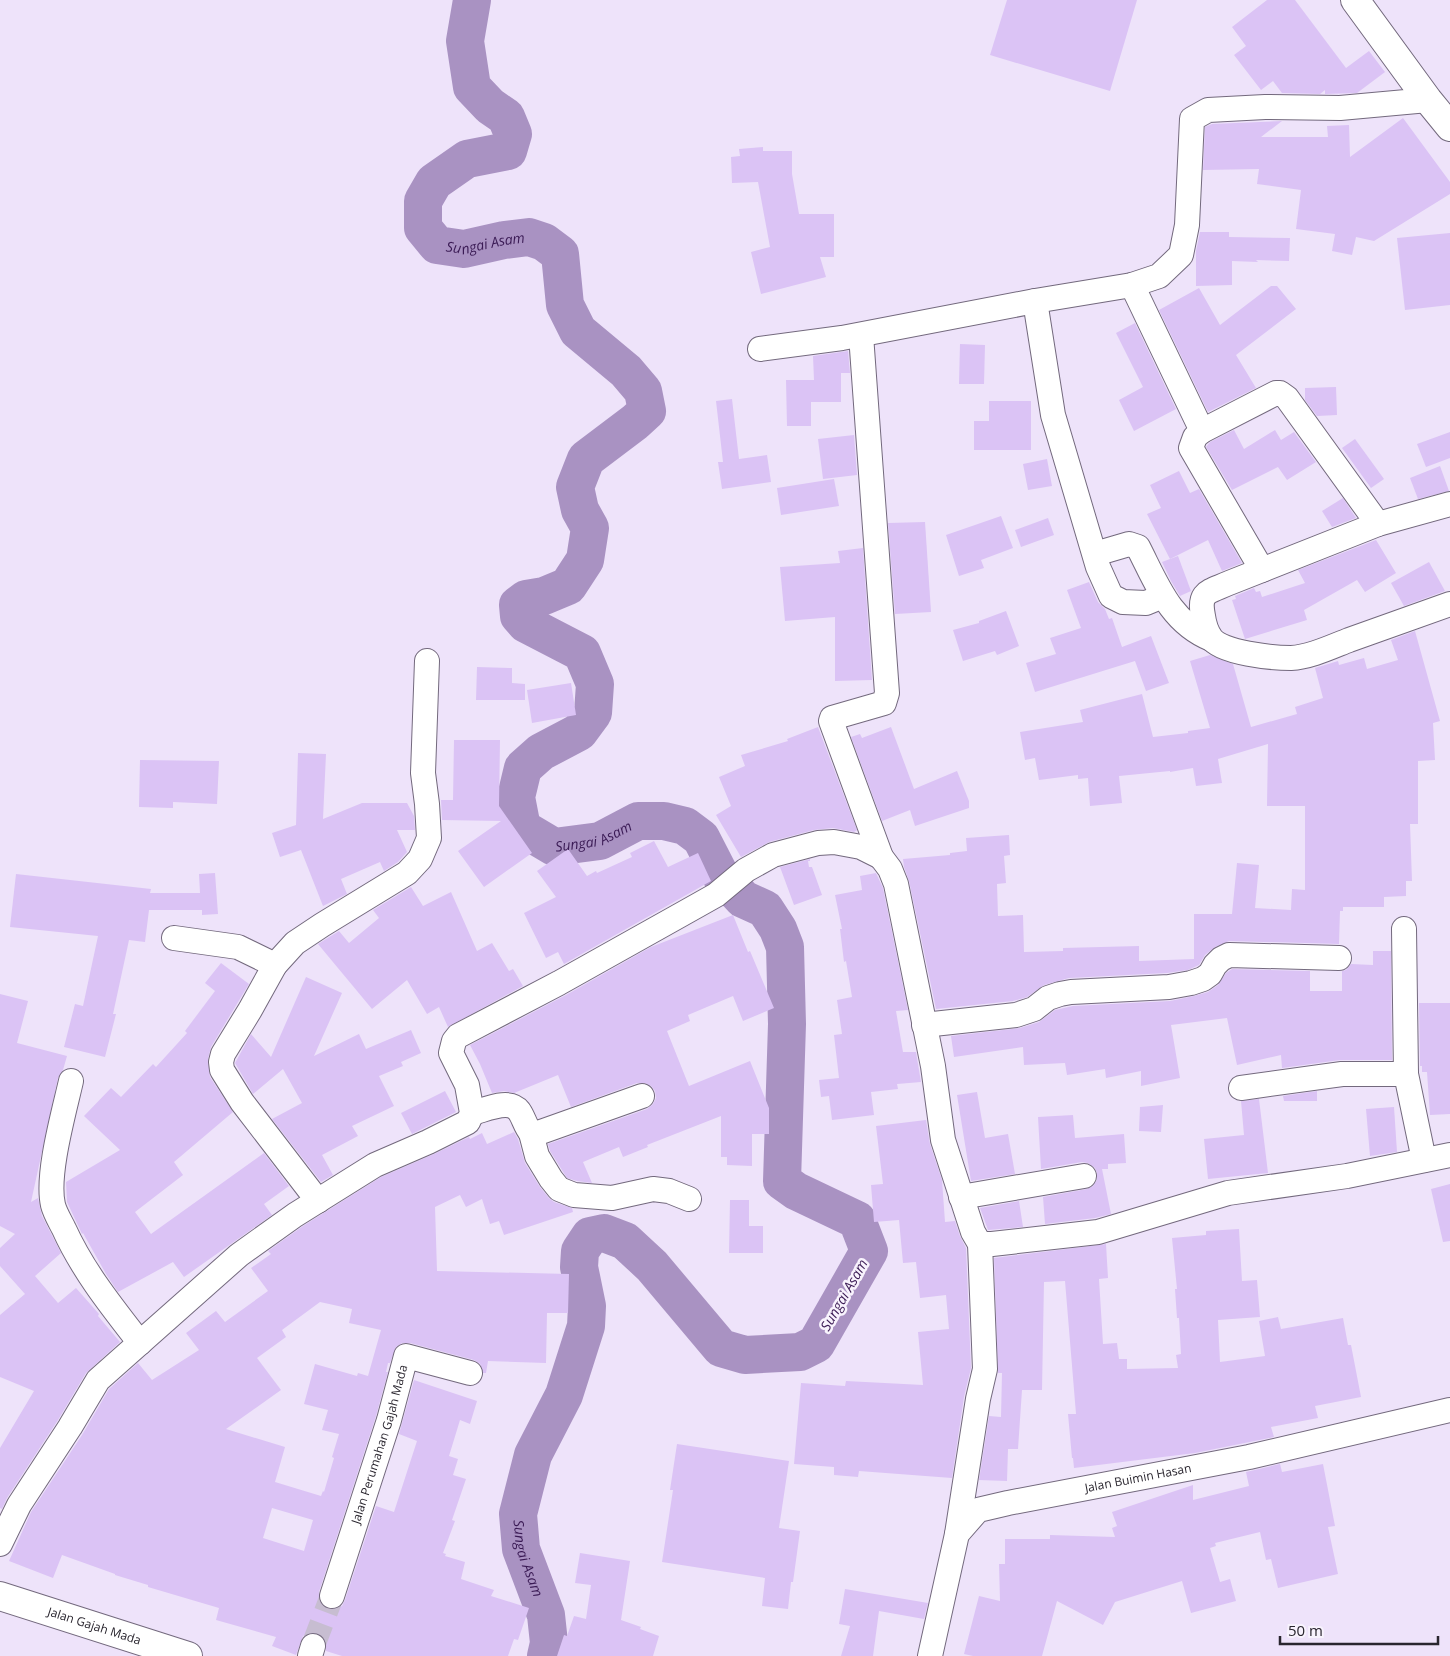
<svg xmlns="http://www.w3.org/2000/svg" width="1450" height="1656" font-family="'Open Sans',sans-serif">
	<rect width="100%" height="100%" fill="#eee3fa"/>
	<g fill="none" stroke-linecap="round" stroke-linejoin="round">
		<path stroke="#a992c2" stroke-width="38" id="s1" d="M472,0L465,41L472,87L490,106L506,117L513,134L508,151L467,159L434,182L423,201V228L437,245L464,249L504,240L529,237L544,242L560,254L565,305L578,331L626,371L643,391L647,411L635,422L586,459L575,487L580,510L590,528L585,560L568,586L544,596L526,599L518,605L519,616L526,624L582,653L595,684L593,713L579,732L541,752L523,768L516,797L522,828L554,847L600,841L638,821H664L685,826L701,838L719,873L743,899L765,909L778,929L785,947L787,1024L782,1181L796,1191L857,1220L869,1251L816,1344L800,1352L745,1355L721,1348L652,1266L625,1241L604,1233L590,1236L580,1251L579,1267L587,1306L586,1326L564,1395L533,1455L518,1514L521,1549L546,1615L549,1643L546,1656"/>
	</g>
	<g fill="#dbc3f5" fill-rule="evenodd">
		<path d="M1007,0H1137L1110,91L990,55Z"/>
		<path d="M1267,0H1295L1346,68L1369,51L1385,72L1357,93L1325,94V90L1320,94L1282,93L1273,81L1261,90L1234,55L1246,46L1232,27Z"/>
		<path d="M1403,118L1450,182V194L1374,241L1356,237L1352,255L1332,251L1335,234L1296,229L1301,190L1257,184L1259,169L1203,170L1205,127L1212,124L1282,121L1261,137H1328L1327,126L1349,125L1350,157Z"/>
		<path d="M763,147V151H792V174L799,214H834V257H820L826,277L761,294L751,252L770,247L758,182L732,183L731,157L740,156L739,149Z"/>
		<path d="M1200,232H1229V237L1290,238L1289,261L1256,260L1258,262L1232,261V285L1196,286V251Z"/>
		<path d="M1450,233V305L1405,310L1397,238Z"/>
		<path d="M1271,286H1277L1296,309L1236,355L1256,388L1208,412L1159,310L1199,288L1220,325Z"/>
		<path d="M1135,323L1176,409L1134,431L1119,400L1143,387L1116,333Z"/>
		<path d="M960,344L985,345L984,384H959Z"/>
		<path d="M848,351L850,373H841V402H811V426H787L786,380H814L813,356Z"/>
		<path d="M1336,387L1337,415L1317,416L1305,400V388Z"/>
		<path d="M732,399L739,459L767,455L771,482L722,489L718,462H723L716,401Z"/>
		<path d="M989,401H1031V450H974V421H989Z"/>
		<path d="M1234,430L1244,449L1275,430L1281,440L1294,432L1316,462L1287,480L1278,467L1232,490L1206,447L1210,442Z"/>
		<path d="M1450,432V458L1426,467L1417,444Z"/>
		<path d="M854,435L857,475L823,479L818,439Z"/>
		<path d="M1355,439L1384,479L1371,488L1342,448Z"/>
		<path d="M1047,459L1052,486L1028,490L1023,464Z"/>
		<path d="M1440,466L1449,491L1418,499L1410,478Z"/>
		<path d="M1179,471L1190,493L1199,489L1242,563L1222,571L1208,540L1170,559L1147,514L1161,508L1150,485Z"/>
		<path d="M834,479L839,506L781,515L777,488Z"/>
		<path d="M1343,498L1356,518L1332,527L1322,511Z"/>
		<path d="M1001,516L1013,548L981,560L984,568L959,576L946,535Z"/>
		<path d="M1048,518L1054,535L1021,547L1015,530Z"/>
		<path d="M925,522L931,612L895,614L888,523Z"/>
		<path d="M1376,540L1396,573L1365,592L1357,580L1304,610L1307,620L1245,639L1232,600L1236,599L1235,596L1254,588L1256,592L1260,591L1262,597L1305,583L1298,570Z"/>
		<path d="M863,548L872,680L835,681V617L785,621L780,567L840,563L838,551Z"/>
		<path d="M1178,556L1191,591L1180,596L1171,581L1162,562Z"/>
		<path d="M1429,562L1445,591L1404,606L1391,583Z"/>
		<path d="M1089,582L1098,602L1105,609L1109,619L1112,618L1122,647L1151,636L1169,683L1146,691L1135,661L1035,692L1026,663L1056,654L1050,638L1081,628L1067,590Z"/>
		<path d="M1006,611L1019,646L997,655L995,651L963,661L953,630L979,623V621Z"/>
		<path d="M1415,631L1440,721L1433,723L1435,760L1418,761V824H1410L1412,881H1406V896L1384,897V907H1343V911H1340L1339,944L1229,941L1215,947L1205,955L1199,965L1188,970L1167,973L1069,978L1044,985L1027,997L1013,1001L936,1009L909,881L904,867L903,859L950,855V853L967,851L966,838L1009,835L1010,855L1004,856L1006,883L997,884L998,916L1023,915L1024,952L1063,951V948L1139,946V961L1194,959V914H1232L1237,863L1259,865L1255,908L1291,910L1292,889L1305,890V806H1267L1268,744L1218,759L1222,783L1196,786L1193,768L1170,772V771L1119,776L1122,803L1090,806L1088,778L1078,779V775L1039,780L1035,758L1025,760L1020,732L1083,722L1080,710L1142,694L1153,737L1188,733V731L1210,728L1190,661L1210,655L1233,664L1251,727L1297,714L1295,707L1323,698L1315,668L1338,661L1339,665L1364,658L1367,669L1398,660L1391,640Z"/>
		<path d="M477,667L512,668V683L525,684V700H476Z"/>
		<path d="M571,683L576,715L532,723L527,690Z"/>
		<path d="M818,727L857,830L854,832L833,828L814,830L769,842L741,857L716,815L731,806L719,777L745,766L741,755L788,741L787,739Z"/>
		<path d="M891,727L914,789L957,771L969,801V808L915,826L910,810L882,821L851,737L860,734L862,738Z"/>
		<path d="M454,740H500L499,806L532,853L484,887L458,851L501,821L442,820L441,800H453Z"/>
		<path d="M298,753L326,754L323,819L362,803H407L414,816L415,830H397L407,852L398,862L384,871L380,862L341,879L347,894L323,906L301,850L280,857L272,833L296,825Z"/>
		<path d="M140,760L219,761L217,804L173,802V808L139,807Z"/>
		<path d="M654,841L668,867L698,853L711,881L564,964L558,952L546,958L524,913L556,897L537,871L568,849L587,876L596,871L597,873L632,857L630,853Z"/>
		<path d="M810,859V861H808L809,867H812L822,895L794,905L780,867Z"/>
		<path d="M215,873L218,914L202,915V910H149L145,942L129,940L113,1014H116L105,1057L64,1047L75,1004L83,1006L98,936L10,927L16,874L151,889L150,893H200L199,874Z"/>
		<path d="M876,873L883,888L908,1010L896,1011L903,1052H916L921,1082L897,1084L898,1089L871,1092L874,1115L832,1120L829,1096L821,1097L819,1080L839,1078L834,1035L842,1034L837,1000L852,997L846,961L844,962L840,929H842L835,895L862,890L860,876Z"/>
		<path d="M411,887L423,906L451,892L477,951L492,943L509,971L513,969L523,986L448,1027L439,1007L427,1014L407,980L372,1009L318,944L339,931L349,943L379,918L373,910Z"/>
		<path d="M733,915L748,952L750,951L774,1008L743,1021L733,996L688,1015L690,1021L667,1031L689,1086L750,1061L769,1108V1134H752V1166L727,1165V1157H721V1116L647,1145L648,1147L623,1157L619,1147L583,1162L592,1183L577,1181L567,1178L550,1151L548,1144L647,1109L653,1104L656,1098L655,1091L651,1086L645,1083H637L571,1107L558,1075L514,1093L504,1091L492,1093L480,1064L470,1045L566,995L651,947Z"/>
		<path d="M1373,951H1391L1392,1060H1340L1282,1068L1281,1055L1237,1065L1227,1018L1171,1025L1180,1078L1141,1086V1071L1106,1078L1105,1069L1067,1075L1065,1063L1024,1065L1023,1047L954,1057L951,1036L1020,1028L1039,1022L1055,1010L1073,1006L1170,1001L1194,996L1208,992L1218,985L1226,973L1232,969L1310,971V991H1342V971L1346,970L1351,964L1373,965Z"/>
		<path d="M221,963L249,984L211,1047L208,1059L210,1077L233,1112L174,1162L183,1175L135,1212L151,1234L264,1153L289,1186L264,1204L272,1215L184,1277L173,1262L118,1292L106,1274L83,1233L82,1234L67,1202L66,1182L120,1150L84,1116L111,1088L121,1097L153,1064L156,1067L187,1033L185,1031L215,991L205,983Z"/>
		<path d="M306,977L342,993L314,1056L359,1034L366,1049L411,1030L421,1053L401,1062L403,1066L379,1076L394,1106L352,1126L358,1136L322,1155L333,1175L321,1182L272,1119L302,1103L283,1069L253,1094L235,1063L251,1034L271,1057Z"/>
		<path d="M0,994L28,1001L17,1043L67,1056L63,1070L58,1078L31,1202L38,1198L42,1216L61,1253L35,1276L58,1303L76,1288L99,1314L98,1316L120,1342L86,1373L58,1420L7,1498L2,1509L0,1508V1448L34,1391L0,1377V1315L25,1294L0,1266V1248L15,1234L0,1226Z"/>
		<path d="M1419,1003H1450V1114L1430,1115L1427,1072H1422V1066H1420Z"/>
		<path d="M445,1091L456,1112L412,1134L401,1113Z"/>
		<path d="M1317,1091V1101H1284L1283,1096Z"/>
		<path d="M977,1092L985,1138L1008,1134L1015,1174L971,1181L957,1095Z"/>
		<path d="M1259,1099L1268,1173L1208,1179L1204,1139L1244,1135L1241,1101Z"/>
		<path d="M1163,1105L1161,1132L1139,1131L1140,1107Z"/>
		<path d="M1394,1107L1397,1152L1370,1156L1366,1109Z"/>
		<path d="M1073,1115L1075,1138L1124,1134L1126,1163L1108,1164V1169H1102L1111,1214L1095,1218L1045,1224L1043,1197L1087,1189L1093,1186L1097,1180V1173L1095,1168L1088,1163L1082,1162L1041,1169L1038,1117Z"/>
		<path d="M926,1120L930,1144L942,1180L945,1222L955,1221L960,1236L966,1248L971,1368L964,1397L952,1478L859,1471L858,1477L834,1475V1467L794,1464L801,1383L845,1386L846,1381L923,1385L918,1332L949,1329L946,1295L920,1298L916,1262L903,1263L899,1220L874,1222L871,1185L883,1184L876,1126Z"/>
		<path d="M514,1132L518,1139L525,1163L540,1187L549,1198L554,1202L572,1208L573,1212L504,1235L499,1221L490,1224L482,1199L466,1207L460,1195L435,1207L437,1271L569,1274L568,1313H547L546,1363L488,1361L486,1373H483L480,1364L474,1360L410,1343H402L396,1347L390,1363H388L386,1372H388L376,1416L319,1592V1598L322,1605L328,1609H335L342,1606L345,1600L376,1506L394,1512L417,1441L399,1434L414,1380L477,1401L470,1424L460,1420L449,1456L458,1459L453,1475L466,1479L452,1520L455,1521L443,1553L446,1554L445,1556L465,1562L461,1579L494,1590L491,1596L529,1608L518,1640L514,1639L508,1656H342L326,1651V1643L323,1637L317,1633H310L303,1636L296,1655L272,1646L276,1637L216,1620L219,1608L148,1587V1585L115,1575V1574L62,1555L53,1578L9,1561L31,1512L82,1435L109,1389L138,1363L152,1380L199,1350L186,1333L216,1311L225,1322L268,1291L251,1268L271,1254L268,1251L303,1226L381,1177L434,1154L469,1137L470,1139L482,1133L487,1144ZM320,1302L352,1309L349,1323L381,1330L368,1376L358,1373L357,1376L315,1364L304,1404L328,1410L322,1430L339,1434L332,1457L334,1458L324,1492L323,1491L321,1496L275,1482L285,1447L226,1429L281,1390L257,1358L286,1337L282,1330ZM272,1508L313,1520L304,1551L263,1538Z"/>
		<path d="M1450,1184V1241L1443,1242L1431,1189Z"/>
		<path d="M730,1200H749V1226H763V1253H729Z"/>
		<path d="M1019,1201L1023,1227L988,1230L980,1208Z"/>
		<path d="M1239,1229L1242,1281L1257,1280L1260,1317L1218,1320L1220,1362L1265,1356L1259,1321L1278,1317L1281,1329L1343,1318L1348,1345H1351L1361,1397L1315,1406L1318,1418L1271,1427L1274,1437L1195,1453L1074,1468L1073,1458H1072L1068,1414H1076L1065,1281L1044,1282L1042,1390H1022L1018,1449H1008L1007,1481L979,1480L989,1416L1001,1417L1002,1373H998L994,1258L1106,1244L1108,1278L1099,1279L1103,1344L1117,1343L1119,1359H1127V1369L1178,1368L1176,1355L1181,1354L1179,1318H1177L1175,1289H1177L1172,1238L1206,1235V1231Z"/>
		<path d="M677,1444L789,1461L779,1528L800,1531L793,1582H791L788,1609L762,1606L765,1578L662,1562L673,1490H670Z"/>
		<path d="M1280,1464L1282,1472L1323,1464L1335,1526L1328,1527L1338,1574L1278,1588L1271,1559L1266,1560L1260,1532L1215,1543L1216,1546L1210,1548L1220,1582L1230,1579L1236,1601L1191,1613L1182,1581L1115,1602L1103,1625L1057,1601L1042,1656H973L964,1654L979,1596L1000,1601L999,1564H1005V1539H1050V1535L1115,1537L1112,1528L1117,1526L1112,1512L1193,1485V1500L1249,1486L1246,1472Z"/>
		<path d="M580,1553L630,1561L621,1620L641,1627L640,1629L659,1636L653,1656H557L564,1635L567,1636L574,1616L586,1619L591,1585L575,1583Z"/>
		<path d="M845,1589L928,1603L924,1619L879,1611L873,1656H841L850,1626L839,1624Z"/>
	</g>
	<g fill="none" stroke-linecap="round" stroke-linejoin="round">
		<path stroke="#c7bdd1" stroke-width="24" stroke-dasharray="24 12" stroke-linecap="butt" d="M313,1646L332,1596"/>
		<defs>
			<g id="minor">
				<path d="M1132,285L1202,431L1195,437L1191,448L1262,570"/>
				<path d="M1035,301L1053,415L1098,567L1111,596L1123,602L1146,603L1163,596"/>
				<path d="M861,335L887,693L884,703L832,718L831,721L881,857L890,869L896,884L933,1066L943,1140L973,1232L980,1244L985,1369L978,1399L957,1534"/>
				<path d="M760,349L842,338L1035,301L1132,285L1159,276L1181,255L1187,225L1192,119L1208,110L1265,107L1340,108L1428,100"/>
				<path d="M1202,431L1276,393H1280L1287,398L1378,524"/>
				<path d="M1450,504L1378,524L1229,583C1209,592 1198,591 1203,616C1204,623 1206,631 1211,638C1221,653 1273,658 1291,658C1310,657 1331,647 1349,640C1383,628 1416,616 1450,604"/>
				<path d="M1095,554L1129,544L1138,547C1157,584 1170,622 1211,639"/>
				<path d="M1404,929L1406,1074L1424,1160"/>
				<path d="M174,938L238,947L275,965"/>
				<path d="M924,1025L1016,1015L1034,1009L1048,998L1060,994L1071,992L1169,987L1191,983L1203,979L1210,974L1215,965L1221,959L1229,955L1339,958"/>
				<path d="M71,1081C64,1112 46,1175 53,1205C55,1213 60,1221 64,1229C83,1271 112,1307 140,1343"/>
				<path d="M1241,1088L1342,1074H1406"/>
				<path d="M472,1113C485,1110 509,1098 519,1111C524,1118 525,1126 531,1133H538L642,1096"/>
				<path d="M531,1133L537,1156L551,1179L559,1189L574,1195L612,1198L653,1189L669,1191L689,1199"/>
				<path d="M961,1197L1084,1176"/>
				<path d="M318,1201L242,1102L222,1070L221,1062L223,1054L250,1010L275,965L295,943L322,925L407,873L420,859L429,838L427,804L423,773L427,661"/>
				<path d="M980,1244H992L1098,1232L1228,1193L1347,1176L1450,1155"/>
				<path d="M0,1544L19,1505L70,1427L98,1380L239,1255L295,1215L375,1165L428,1142L468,1122L472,1113L467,1085L451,1053L454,1041L458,1036L559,983L684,913L716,895L746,870L773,855L818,843L834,842L861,847L881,857"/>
				<path id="s2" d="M332,1596L389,1420L406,1356L470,1373"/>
				<path d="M310,1656L313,1646"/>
				<path id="s3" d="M930,1656L957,1534L978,1510L1008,1503L1249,1457L1450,1410"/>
			</g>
			<path id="tertiary" d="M1355,0L1428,100L1450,127"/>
			<g id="secondary">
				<path id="s4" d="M0,1596L188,1656"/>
			</g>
		</defs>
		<use href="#minor" stroke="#73697d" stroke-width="26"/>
		<use href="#tertiary" stroke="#73697d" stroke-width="30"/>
		<use href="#secondary" stroke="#73697d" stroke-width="30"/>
		<use href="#minor" stroke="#fff" stroke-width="24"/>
		<use href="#tertiary" stroke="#fff" stroke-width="28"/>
		<use href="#secondary" stroke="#fff" stroke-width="28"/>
	</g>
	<g text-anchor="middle" stroke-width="5" stroke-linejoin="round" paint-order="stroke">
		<g font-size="12" fill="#29252e" stroke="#f8f3fd">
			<text dy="4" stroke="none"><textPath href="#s2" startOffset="159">Jalan Perumahan Gajah Mada</textPath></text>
			<text dy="4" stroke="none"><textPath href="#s3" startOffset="320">Jalan Buimin Hasan</textPath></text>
			<text dy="4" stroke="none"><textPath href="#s4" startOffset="99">Jalan Gajah Mada</textPath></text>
		</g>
		<g font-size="14" font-style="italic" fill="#3a1a54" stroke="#f8f3fd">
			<text dy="5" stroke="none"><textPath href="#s1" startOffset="372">Sungai Asam</textPath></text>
			<text dy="5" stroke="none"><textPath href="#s1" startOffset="1289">Sungai Asam</textPath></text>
			<text transform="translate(844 1295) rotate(-60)" y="5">Sungai Asam</text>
			<text dy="5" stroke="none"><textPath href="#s1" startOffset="2625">Sungai Asam</textPath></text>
		</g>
	</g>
	<path d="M1280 1636v8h158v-8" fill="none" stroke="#29252e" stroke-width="2.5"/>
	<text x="1288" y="1636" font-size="15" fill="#29252e" stroke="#f8f3fd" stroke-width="4" paint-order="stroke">50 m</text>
</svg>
